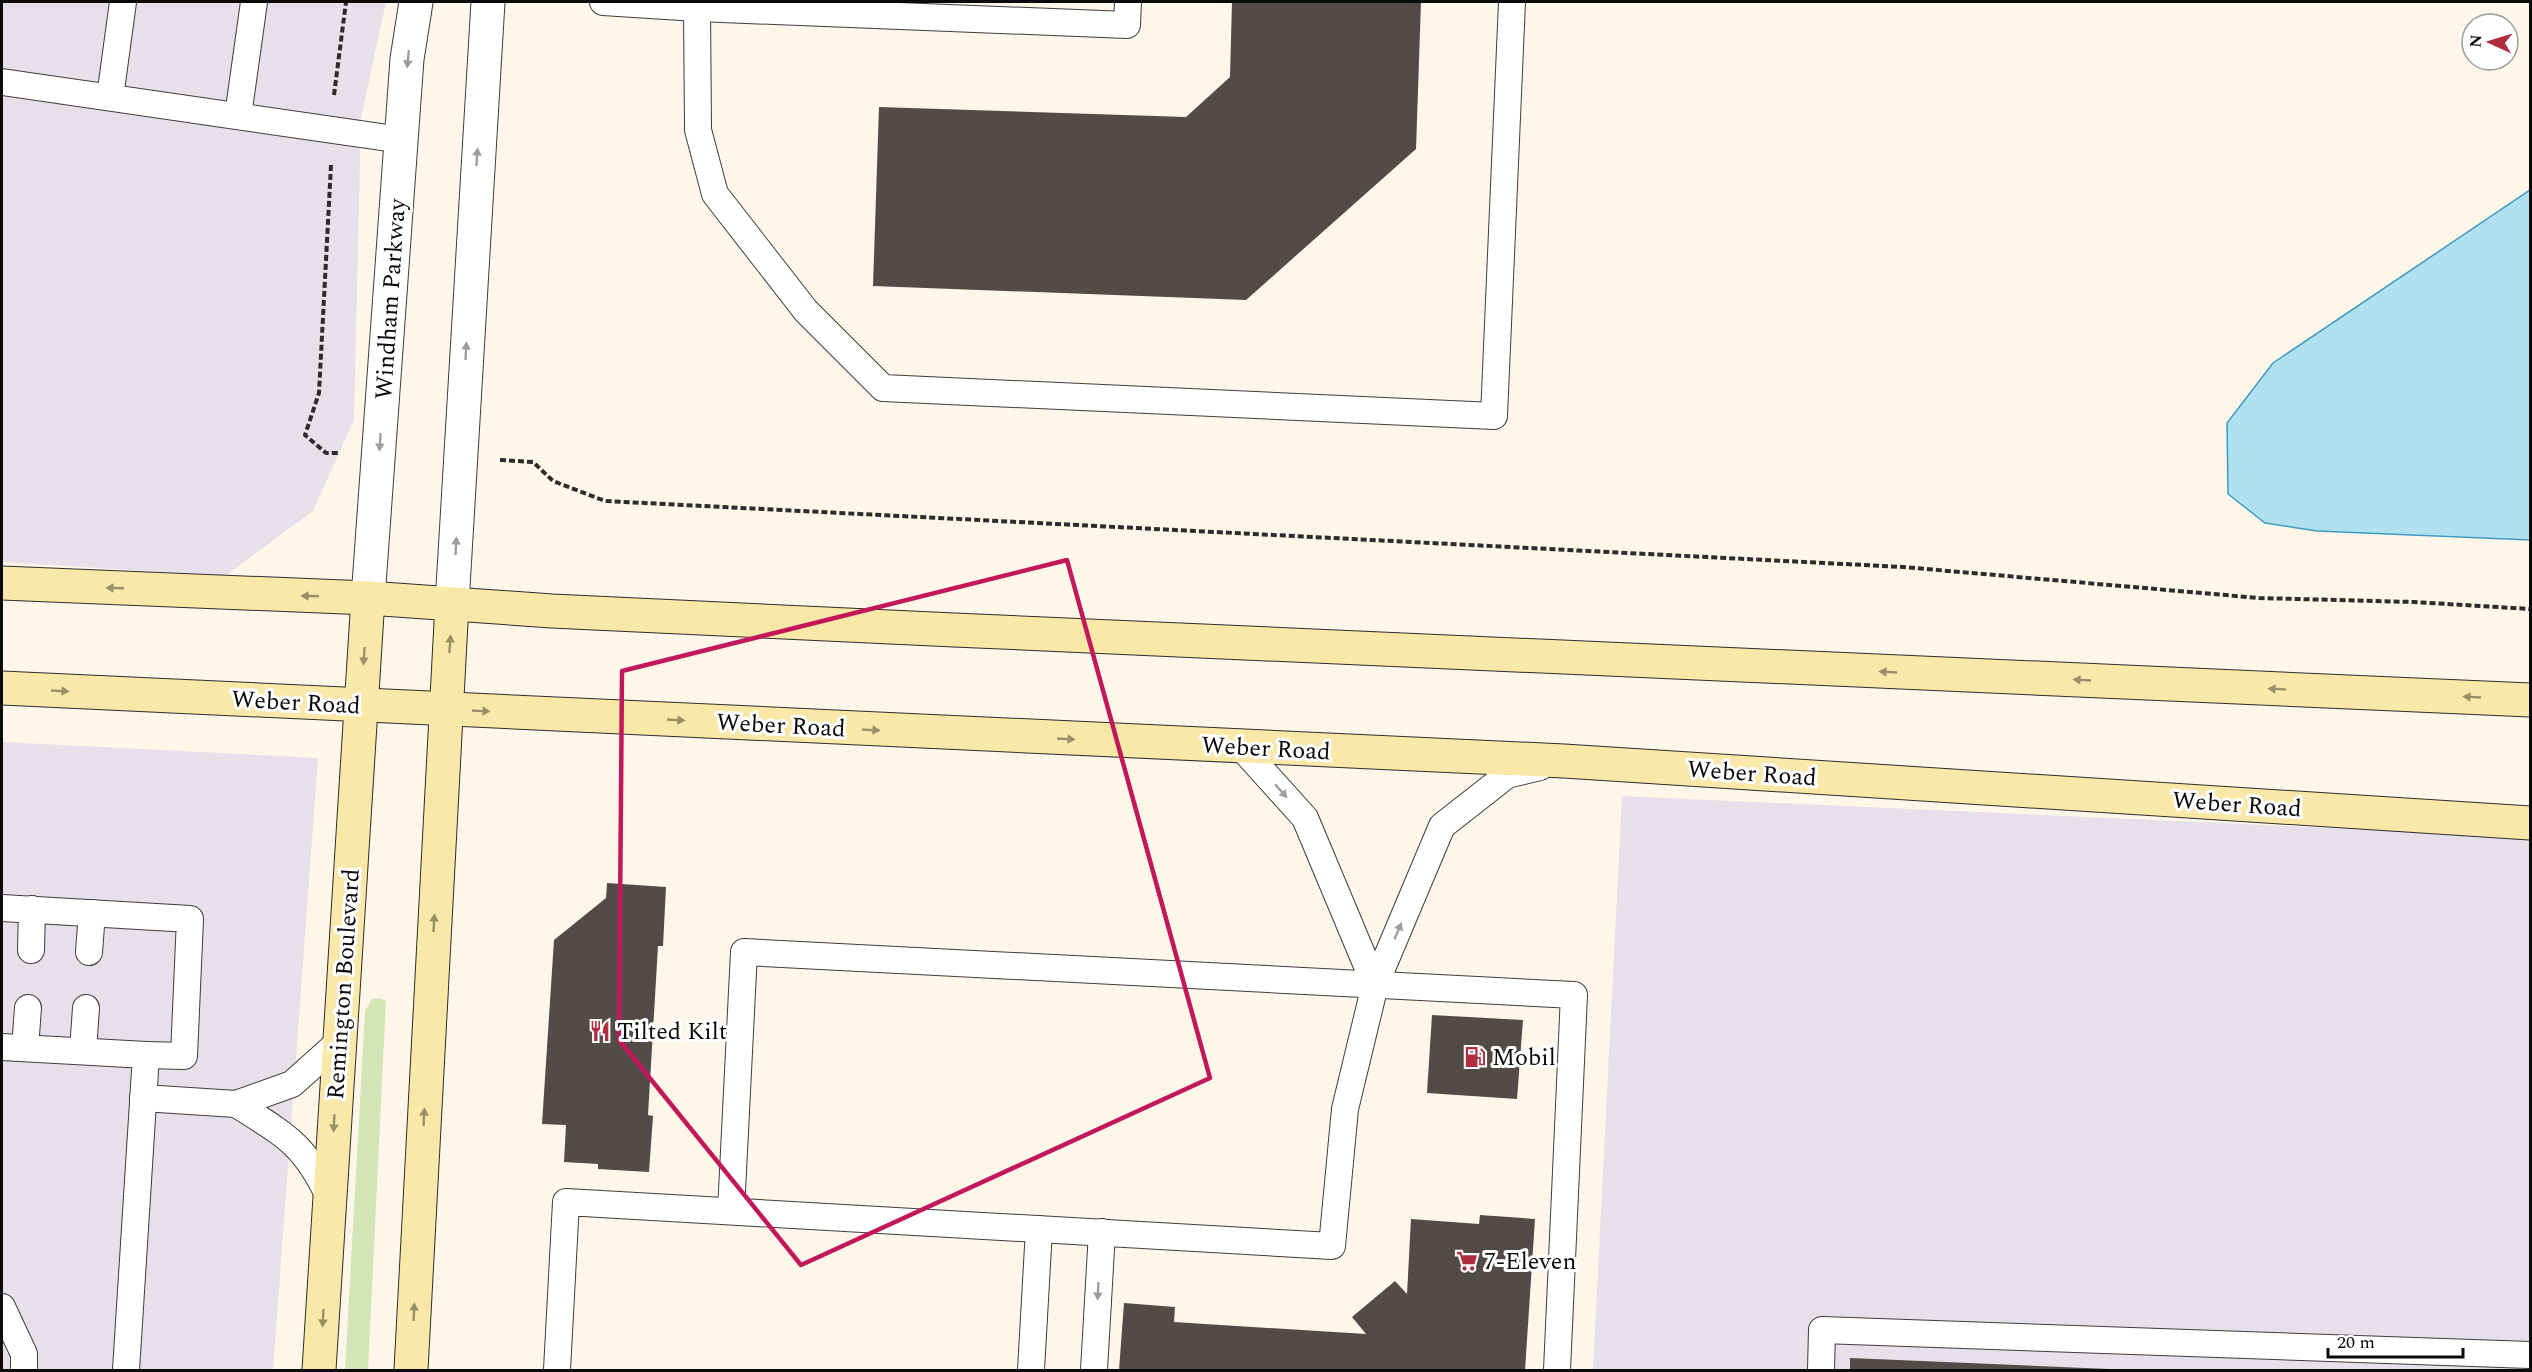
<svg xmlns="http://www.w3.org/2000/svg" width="2532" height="1372" font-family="Spectral,serif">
	<rect width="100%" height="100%" fill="#fef7e9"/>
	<g fill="#e7dfe9">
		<path d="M2,2H386L361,118L354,420L313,511L225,576L2,562Z"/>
		<path d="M2,742L318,758L273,1370H2Z"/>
		<path d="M1622,796L2530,837V1370H1593Z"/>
	</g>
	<path fill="#d3e5b6" d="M380,998L386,1001L368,1370H345L365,1011L372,999Z"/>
	<path fill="#b1e0f1" stroke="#3d9bc3" stroke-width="1.5" d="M2530,190V540L2317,531L2265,523L2228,494L2227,423L2273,363Z"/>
	<g fill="#524b48">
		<path d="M1232,2H1421L1416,149L1246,300L873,286L879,107L1186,117L1230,77Z"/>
		<path d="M607,883L666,887L663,946H658L648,1115L653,1116L649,1172L598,1169V1164L564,1162L566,1125L542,1124L554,940L606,898Z"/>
		<path d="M1432,1015L1523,1020L1517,1099L1427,1093Z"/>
		<path d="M1480,1215L1535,1219L1525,1370H1119L1124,1303L1175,1307L1174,1322L1366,1334L1352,1317L1395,1281L1407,1294L1411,1219L1479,1224Z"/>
		<path d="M1850,1358L2108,1369L2107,1370H1850Z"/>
	</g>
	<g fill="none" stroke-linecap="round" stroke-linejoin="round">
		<defs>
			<g id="lane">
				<path d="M603,2L697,8L698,130L715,194L806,311L883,388L1494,416L1512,2"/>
				<path d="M697,2V8L1127,25L1128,2"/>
				<path d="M2,82L402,140"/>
				<path d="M110,97L123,2"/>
				<path d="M238,116L254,2"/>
				<path d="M1241,747L1305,818L1375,985"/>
				<path d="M2,908L190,919L184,1056L146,1055"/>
				<path d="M31,950L32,909"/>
				<path d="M89,952L92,913"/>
				<path d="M2,1047L146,1055L126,1370"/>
				<path d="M25,1048L28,1008"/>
				<path d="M83,1051L86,1008"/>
				<path d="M143,1098L236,1104L292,1084L339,1042"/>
				<path d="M236,1104C285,1135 305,1144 330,1199"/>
				<path d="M731,1211L744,952L1574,995L1557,1370"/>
				<path d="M2,1307L24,1354V1370"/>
				<path d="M557,1370L566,1202L1332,1246L1345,1109L1375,985L1442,826L1507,775L1540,767"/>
				<path d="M1031,1370L1039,1229"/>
				<path d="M1094,1370L1102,1232"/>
				<path d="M1821,1370L1822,1330L2530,1355"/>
			</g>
			<g id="street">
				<path d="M368,598L407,59L416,2"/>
				<path d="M452,604L488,2"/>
			</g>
			<g id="secondary">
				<path d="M2,583L368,598L552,611L954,630L2530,700"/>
				<path d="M2,688L1564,761L2530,823"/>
				<path d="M319,1370L368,598"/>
				<path d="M411,1370L452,604"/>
			</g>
		</defs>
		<use href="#lane" stroke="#3d3d3d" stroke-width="28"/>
		<use href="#street" stroke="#3d3d3d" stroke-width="35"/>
		<use href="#secondary" stroke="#2c2c2c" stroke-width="35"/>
		<g stroke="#2c2c2c" stroke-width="4" stroke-dasharray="6 3" stroke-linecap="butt">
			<path d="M334,95L346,2"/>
			<path d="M331,165L319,393L305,435L326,453H340"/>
			<path d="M500,460L533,462L553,481L605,501L1903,567L2259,598L2414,602L2530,609"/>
		</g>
		<use href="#lane" stroke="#fff" stroke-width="26"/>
		<use href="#street" stroke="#fff" stroke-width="33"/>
		<use href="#secondary" stroke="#f9e8a8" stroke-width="33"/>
	</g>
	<defs><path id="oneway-solid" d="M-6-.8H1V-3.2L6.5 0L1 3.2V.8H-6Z" transform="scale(1.5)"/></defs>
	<g fill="#9d9d9d">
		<use href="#oneway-solid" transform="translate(408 59) rotate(96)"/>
		<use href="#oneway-solid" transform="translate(477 157) rotate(-87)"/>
		<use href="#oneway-solid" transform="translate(466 351) rotate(-87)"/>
		<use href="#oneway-solid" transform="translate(380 442) rotate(94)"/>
		<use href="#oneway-solid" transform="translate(456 546) rotate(-87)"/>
		<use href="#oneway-solid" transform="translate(1281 791) rotate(48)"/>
		<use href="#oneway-solid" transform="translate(1398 931) rotate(-67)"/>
		<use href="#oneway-solid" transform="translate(1098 1291) rotate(93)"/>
	</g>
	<g fill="#998f69">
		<use href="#oneway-solid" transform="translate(115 588) rotate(-178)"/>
		<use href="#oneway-solid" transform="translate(310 596) rotate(-178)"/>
		<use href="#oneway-solid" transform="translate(450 644) rotate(-86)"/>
		<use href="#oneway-solid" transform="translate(364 656) rotate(94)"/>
		<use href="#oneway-solid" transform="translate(1888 672) rotate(-177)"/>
		<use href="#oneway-solid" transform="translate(2082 680) rotate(-177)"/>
		<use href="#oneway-solid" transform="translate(2277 689) rotate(-177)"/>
		<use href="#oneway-solid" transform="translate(60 691) rotate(3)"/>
		<use href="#oneway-solid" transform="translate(2472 697) rotate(-177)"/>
		<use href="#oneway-solid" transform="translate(481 711) rotate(3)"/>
		<use href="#oneway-solid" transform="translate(676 720) rotate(3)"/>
		<use href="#oneway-solid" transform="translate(871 730) rotate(3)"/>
		<use href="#oneway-solid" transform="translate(1066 739) rotate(3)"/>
		<use href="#oneway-solid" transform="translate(434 923) rotate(-87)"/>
		<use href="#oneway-solid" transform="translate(424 1117) rotate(-87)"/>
		<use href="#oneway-solid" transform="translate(334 1123) rotate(93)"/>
		<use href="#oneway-solid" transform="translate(414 1312) rotate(-87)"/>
		<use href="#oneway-solid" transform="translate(323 1318) rotate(93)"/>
	</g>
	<path fill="none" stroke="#c2185b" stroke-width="4.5" stroke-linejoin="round" d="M1067,560L1210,1078L801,1265L619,1040L622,671Z"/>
	<defs>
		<symbol id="restaurant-bare" viewBox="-9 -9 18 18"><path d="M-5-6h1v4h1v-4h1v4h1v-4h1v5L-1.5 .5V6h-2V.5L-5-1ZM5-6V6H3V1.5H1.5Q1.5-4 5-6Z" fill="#b02d40" stroke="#fff" stroke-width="2.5" paint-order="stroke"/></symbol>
		<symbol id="fuel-bare" viewBox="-9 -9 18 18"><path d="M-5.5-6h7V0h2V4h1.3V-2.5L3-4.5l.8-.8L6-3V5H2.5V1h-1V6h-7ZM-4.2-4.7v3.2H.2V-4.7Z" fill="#b02d40" stroke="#fff" stroke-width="2.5" paint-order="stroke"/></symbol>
		<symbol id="supermarket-bare" viewBox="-9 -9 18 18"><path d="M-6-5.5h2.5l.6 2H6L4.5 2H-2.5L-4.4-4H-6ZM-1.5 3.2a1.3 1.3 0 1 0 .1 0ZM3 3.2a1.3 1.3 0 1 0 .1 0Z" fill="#b02d40" stroke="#fff" stroke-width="2.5" paint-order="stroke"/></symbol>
	</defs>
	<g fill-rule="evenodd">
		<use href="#restaurant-bare" x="585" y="1016" width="30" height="30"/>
		<use href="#fuel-bare" x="1460" y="1042" width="30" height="30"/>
		<use href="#supermarket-bare" x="1452" y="1246" width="30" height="30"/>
	</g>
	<g text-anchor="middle" stroke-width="6" stroke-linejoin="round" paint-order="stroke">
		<g font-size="24" fill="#0a0a0a" stroke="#fff">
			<text transform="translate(390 299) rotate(-86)" y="8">Windham Parkway</text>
			<text transform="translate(296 702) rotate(3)" y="8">Weber Road</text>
			<text transform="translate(781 725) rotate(3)" y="8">Weber Road</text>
			<text transform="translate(1266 748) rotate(3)" y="8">Weber Road</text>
			<text transform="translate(1752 773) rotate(4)" y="8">Weber Road</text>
			<text transform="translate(2237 804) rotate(4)" y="8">Weber Road</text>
			<text transform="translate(343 984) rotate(-86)" y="8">Remington Boulevard</text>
		</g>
		<g font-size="24" fill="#0a0a0a" stroke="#fff" text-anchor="start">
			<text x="617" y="1039">Tilted Kilt</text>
			<text x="1492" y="1065">Mobil</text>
			<text x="1484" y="1269">7-Eleven</text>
		</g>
	</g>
	<rect width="2532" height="1372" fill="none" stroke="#0a0a0a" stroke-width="6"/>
	<g transform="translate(2490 42) rotate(274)"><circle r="28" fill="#ffffff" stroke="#9d9d9d" stroke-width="1.5"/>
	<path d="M0-4.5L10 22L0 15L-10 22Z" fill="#b02d40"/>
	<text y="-9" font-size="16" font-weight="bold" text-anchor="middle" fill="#0a0a0a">N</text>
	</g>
	<path d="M2328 1348v9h135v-9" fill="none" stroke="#0a0a0a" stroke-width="3"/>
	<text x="2337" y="1348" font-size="18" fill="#0a0a0a" stroke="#ffffff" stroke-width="4.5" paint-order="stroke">20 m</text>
</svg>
